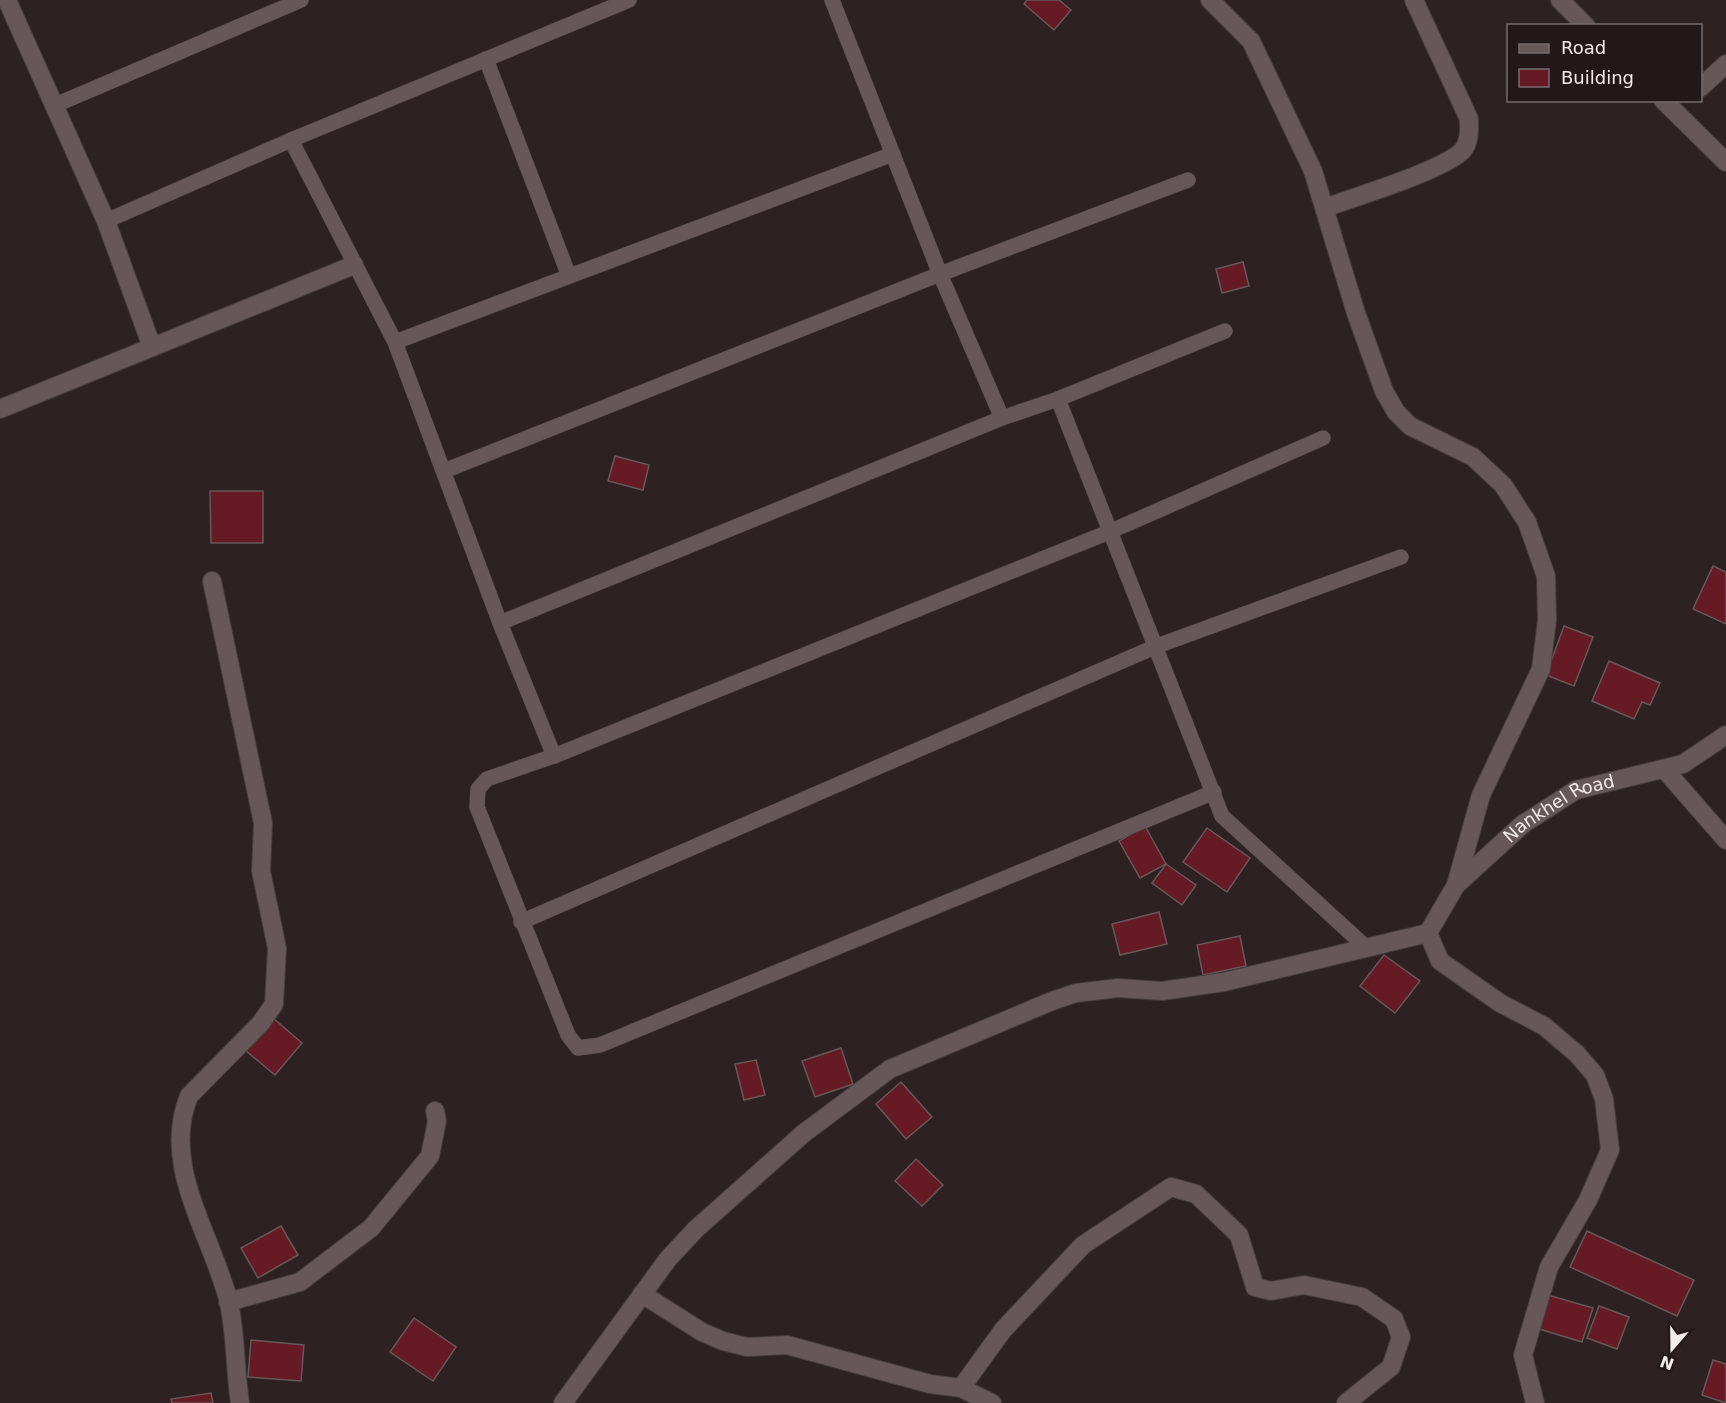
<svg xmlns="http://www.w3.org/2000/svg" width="1726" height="1403" font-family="'DejaVu Sans',sans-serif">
	<rect width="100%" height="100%" fill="#2d2122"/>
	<g fill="#651a26" stroke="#665859" stroke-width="1.5">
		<path d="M1027,0H1059L1071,10L1054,30L1024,4Z"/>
		<path d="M1243,262L1249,286L1222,293L1216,269Z"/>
		<path d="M615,456L649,465L643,490L608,481Z"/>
		<path d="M210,491H263V543H211Z"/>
		<path d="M1713,566L1726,572V624L1693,609Z"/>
		<path d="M1564,626L1593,637L1574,686L1546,675Z"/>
		<path d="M1609,661L1660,683L1650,705L1642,702L1634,719L1592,701Z"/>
		<path d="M1145,826L1166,864L1140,878L1119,841Z"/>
		<path d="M1207,828L1250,858L1227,892L1183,862Z"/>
		<path d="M1166,864L1196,885L1182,905L1152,883Z"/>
		<path d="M1159,912L1167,944L1120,955L1112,924Z"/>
		<path d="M1240,936L1246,966L1203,975L1197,945Z"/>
		<path d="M1384,955L1420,981L1395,1013L1360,986Z"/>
		<path d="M273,1018L302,1043L275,1075L245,1050Z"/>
		<path d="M841,1048L853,1084L815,1097L802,1061Z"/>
		<path d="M756,1060L765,1095L744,1100L735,1064Z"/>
		<path d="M901,1082L932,1117L906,1139L876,1104Z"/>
		<path d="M916,1159L943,1185L922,1206L895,1181Z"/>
		<path d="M281,1226L298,1255L258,1278L241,1248Z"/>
		<path d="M1587,1231L1694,1280L1677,1316L1570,1267Z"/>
		<path d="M1548,1295L1593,1308L1582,1342L1539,1329Z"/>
		<path d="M1599,1306L1629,1317L1617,1349L1587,1338Z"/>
		<path d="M414,1318L456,1347L433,1381L390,1352Z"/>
		<path d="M251,1340L304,1345L301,1381L248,1377Z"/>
		<path d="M1713,1360L1726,1364V1403L1702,1395Z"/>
		<path d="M211,1393L213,1403H172L171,1399Z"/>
	</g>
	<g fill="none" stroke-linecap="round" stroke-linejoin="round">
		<defs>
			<g id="lane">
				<path d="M832,0L940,274L1002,418"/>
				<path d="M486,59L569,276"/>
				<path d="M53,106L301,0"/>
				<path d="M291,140L395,342L500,623L554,756"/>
				<path d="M106,221L291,140L629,0"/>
				<path d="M395,342L893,154"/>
				<path d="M1058,399L1222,816L1367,948"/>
				<path d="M444,471L940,274L1188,180"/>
				<path d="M500,623L1002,418L1058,399L1225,331"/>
				<path d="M1214,792L600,1045L578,1048L568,1035L477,807L478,789L487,779L554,756L1109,532L1323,438"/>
				<path d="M521,922L1157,646L1401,557"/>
			</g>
			<g id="street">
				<path d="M7,0L106,221L152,347"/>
				<path d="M1210,0L1251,41L1313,171L1356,313L1384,391L1396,412L1410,426L1473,457L1503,485L1527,522L1546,576L1547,620L1541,669L1481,795L1456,885"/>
				<path d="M1560,0L1586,26"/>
				<path d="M1700,88L1726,64"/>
				<path d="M1663,100L1726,162"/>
				<path d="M1325,208C1354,197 1445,170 1463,150C1470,141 1469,130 1469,119L1414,0"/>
				<path d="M0,409L354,265"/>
				<path d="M212,581L263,823L261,871L277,948L274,1004L261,1023L189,1096C160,1166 213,1236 229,1303C236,1336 235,1370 240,1403"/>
				<path d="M1665,770L1726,840"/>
				<path d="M1428,933L1440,961L1500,1003L1544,1026L1577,1054L1595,1075L1604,1099L1610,1150L1588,1200L1549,1267L1523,1355L1535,1403"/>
				<path id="s1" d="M1428,933L1456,885L1523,824L1576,790L1683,764L1726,735"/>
				<path d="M642,1294L702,1332L723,1341L747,1347L787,1345L930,1384L961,1388L992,1403"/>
				<path d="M228,1302L300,1282L371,1228L430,1156L437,1121L435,1111"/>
				<path d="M961,1388L1003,1330L1083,1245L1171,1187L1196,1194L1239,1235L1255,1287L1271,1291L1304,1285L1362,1297L1394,1319L1401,1337L1391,1367L1346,1403"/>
				<path d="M563,1403L668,1259L696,1229L804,1133L890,1069L1052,1001L1076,993L1118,988L1162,991L1224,982L1428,933"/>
			</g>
		</defs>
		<use href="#lane" stroke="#463c3c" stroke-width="16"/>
		<use href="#street" stroke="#463c3c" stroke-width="20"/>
		<use href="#lane" stroke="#665858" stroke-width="15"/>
		<use href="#street" stroke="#665858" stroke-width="18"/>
	</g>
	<g text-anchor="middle" stroke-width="4.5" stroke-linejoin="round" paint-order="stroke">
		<g font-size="18" fill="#f3ebeb" stroke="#231819">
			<text dy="6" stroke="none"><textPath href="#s1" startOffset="186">Nankhel Road</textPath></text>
		</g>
	</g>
	<rect x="1507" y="24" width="195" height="78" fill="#231819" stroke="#766c6d" stroke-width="1.5"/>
	<rect x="1519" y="44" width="30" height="9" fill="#665858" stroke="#766c6d" stroke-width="1.5"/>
	<text x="1561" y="54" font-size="18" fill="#f3ebeb">Road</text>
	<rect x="1519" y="69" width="30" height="18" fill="#651a26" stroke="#766c6d" stroke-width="1.5"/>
	<text x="1561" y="84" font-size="18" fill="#f3ebeb">Building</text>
	<g transform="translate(1672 1349) rotate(200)" stroke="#231819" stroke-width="4.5" paint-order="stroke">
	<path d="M0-4.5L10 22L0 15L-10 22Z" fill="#f3ebeb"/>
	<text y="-9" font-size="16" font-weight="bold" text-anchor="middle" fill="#f3ebeb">N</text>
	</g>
</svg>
